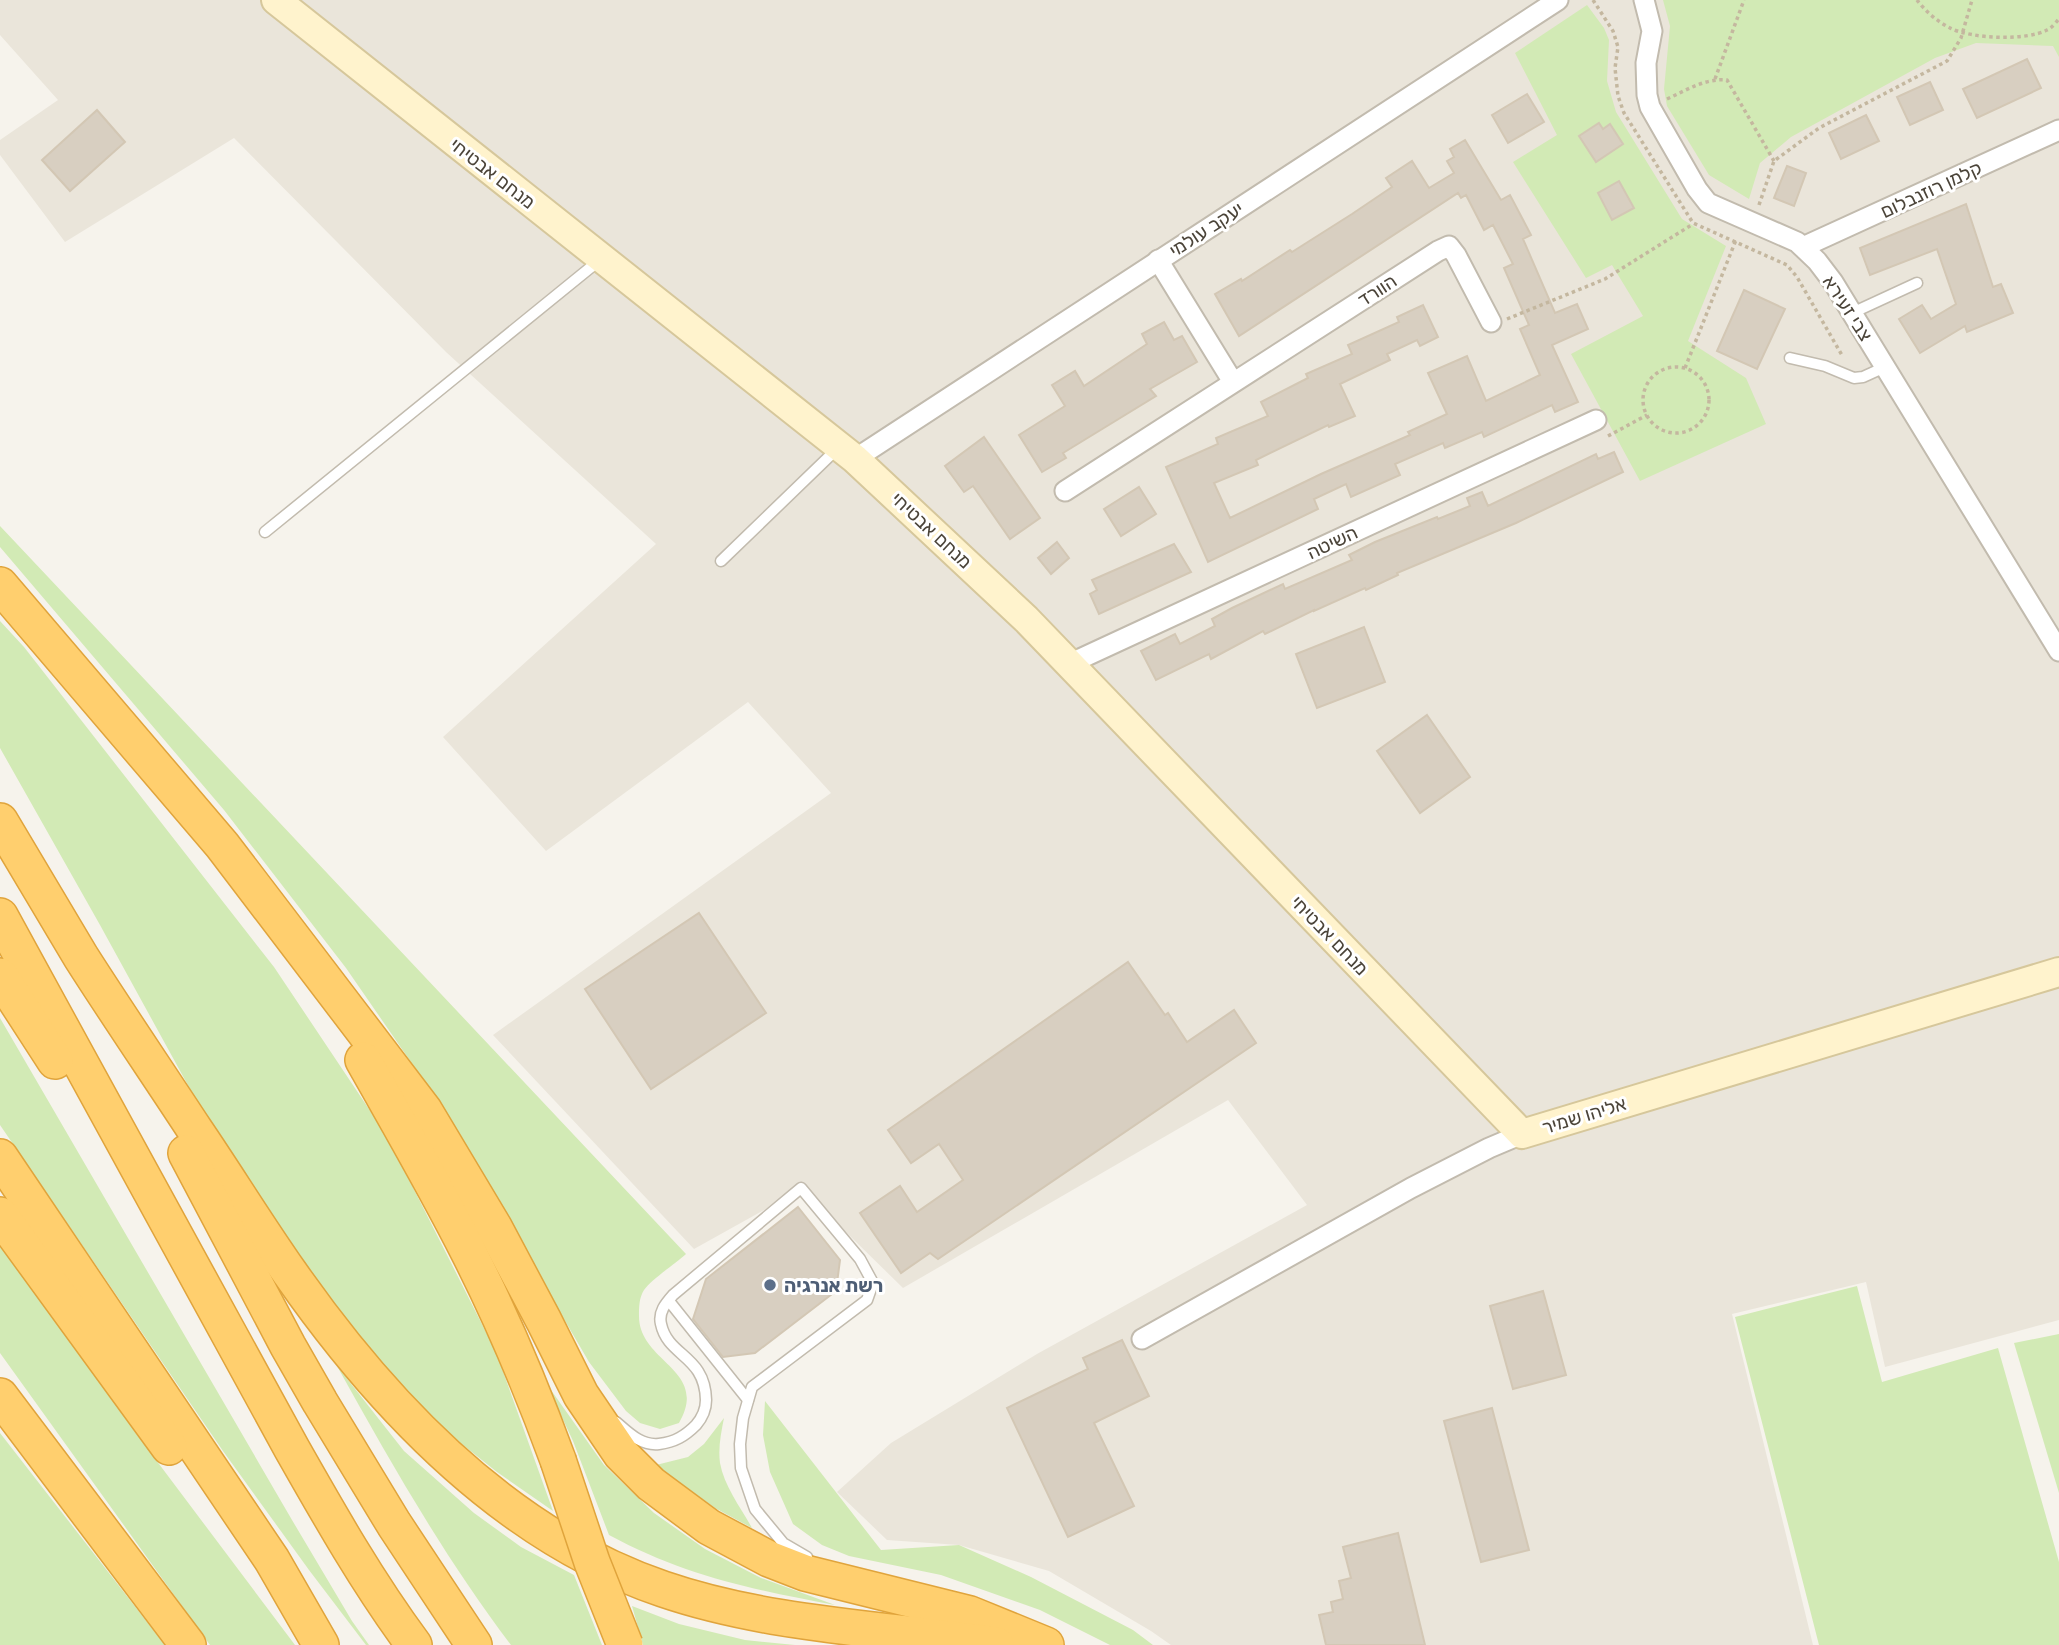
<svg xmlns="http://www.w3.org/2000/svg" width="2059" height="1645" font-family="Rubik,'Noto Sans Hebrew',sans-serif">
	<rect width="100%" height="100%" fill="#f6f3ec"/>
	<path fill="#eae5da" d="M0,0H2059V1320L1885,1367L1866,1282L1732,1314L1813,1645H1171L1151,1631L1049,1571L959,1545L887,1540L837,1492L891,1443L1037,1354L1307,1205L1228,1100L903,1288L802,1189L694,1249L493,1035L831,793L748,702L546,851L443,737L656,544L446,352L234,138L65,242L0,155V140L58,100L0,35Z"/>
	<g fill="#d2eab5">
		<path d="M1663,0H2059V57L2053,46L1976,43L1935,58L1791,137L1760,163L1749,199L1709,175L1667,106L1664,89L1670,26Z"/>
		<path d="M1587,5L1604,28L1609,40L1607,81L1616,112L1682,219L1726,246L1688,341L1746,378L1766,424L1640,481L1571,354L1643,316L1612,265L1586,278L1513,162L1557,135L1515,53Z"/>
		<path d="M0,526L686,1254C675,1264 652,1279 644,1290C639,1298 639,1307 639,1316C639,1363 710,1369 679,1423L660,1429L640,1423L626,1411L589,1362L433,1094L346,968L224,810L0,547Z"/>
		<path d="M0,621L24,647L274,967L387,1136L496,1352L553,1511L497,1472L419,1410L352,1329L308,1269L201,1109L100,925L0,748Z"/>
		<path d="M0,1018L292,1520L352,1621L369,1645H366L309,1570L223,1451L0,1125Z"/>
		<path d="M0,1243L138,1436L295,1645H210L0,1353Z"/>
		<path d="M1857,1286L1882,1382L1998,1348L2059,1562V1645H1819L1735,1317Z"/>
		<path d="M2059,1334V1493L2014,1343Z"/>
		<path d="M337,1366L404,1451L474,1513L521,1547L574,1575L602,1645H511C445,1558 390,1462 337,1366Z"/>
		<path d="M546,1383L604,1465L654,1513L705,1549L761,1578L835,1605C753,1590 683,1575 609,1535L573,1441Z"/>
		<path d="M765,1401L881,1550L959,1545L1031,1577L1133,1630L1153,1645H1110L1040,1610L941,1575L849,1556L822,1545L793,1524L770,1472L763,1435Z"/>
		<path d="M724,1418C721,1433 718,1448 720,1463C724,1486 741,1508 752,1528L715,1508L656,1465L688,1457L704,1444Z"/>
		<path d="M0,1433L165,1645H0Z"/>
		<path d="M632,1606L679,1624L745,1640L795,1645H643Z"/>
	</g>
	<g fill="#d8cfc1" stroke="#d3c7b4" stroke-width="2">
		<path d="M2027,59L2041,88L1977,118L1963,89Z"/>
		<path d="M1930,82L1943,110L1910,125L1897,97Z"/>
		<path d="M1527,94L1544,122L1508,143L1492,115Z"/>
		<path d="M97,110L125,142L70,191L42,160Z"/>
		<path d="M1866,115L1879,141L1841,159L1829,133Z"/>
		<path d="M1599,123L1603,129L1610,124L1623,144L1596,162L1579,136Z"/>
		<path d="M1465,140L1501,200L1510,195L1531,235L1523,239L1555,313L1577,304L1588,329L1552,345L1578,402L1555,412L1552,405L1484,437L1482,432L1445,448L1443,443L1395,464L1400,475L1351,497L1346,484L1314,499L1318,509L1208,562L1166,467L1218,444L1216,438L1268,416L1261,402L1308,378L1306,374L1352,354L1348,345L1399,322L1397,317L1423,305L1438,337L1420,346L1417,340L1387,354L1390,360L1340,384L1355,416L1329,427L1328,425L1256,460L1258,465L1214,483L1230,518L1321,474L1410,435L1408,432L1447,414L1428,373L1467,356L1486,401L1540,375L1520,329L1529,325L1504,268L1513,264L1493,225L1484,230L1466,195L1461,198L1458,193L1239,336L1215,294L1241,279L1242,281L1290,250L1292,252L1352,214L1392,187L1386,178L1412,161L1429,188L1454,173L1447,161L1454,157L1450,149Z"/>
		<path d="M1787,166L1806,173L1794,206L1774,198Z"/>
		<path d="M1619,181L1634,208L1612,220L1598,193Z"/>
		<path d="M1966,204L1993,287L2001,284L2013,313L1967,332L1965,326L1920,353L1899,319L1922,305L1931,319L1956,304L1937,249L1870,275L1860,248Z"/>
		<path d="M1744,290L1785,309L1757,369L1717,351Z"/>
		<path d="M1164,322L1174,340L1182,336L1197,362L1150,389L1156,396L1063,453L1066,458L1042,472L1019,435L1065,406L1052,385L1075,371L1084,386L1147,344L1142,334Z"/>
		<path d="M984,437L1040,518L1010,539L973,486L964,492L945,466Z"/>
		<path d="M1614,452L1623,472L1516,523L1397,573L1398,575L1366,590L1365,588L1314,611V610L1265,634L1263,631L1211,659L1209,654L1156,680L1141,651L1175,634L1180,644L1215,626L1212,619L1232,608L1283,584L1285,589L1352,560L1349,555L1375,542L1437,517L1438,519L1470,506L1467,498L1482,492L1488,506L1596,454L1598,459Z"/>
		<path d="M1139,487L1156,514L1121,536L1104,509Z"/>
		<path d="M1057,542L1069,558L1051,574L1038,558Z"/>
		<path d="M1174,544L1191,572L1099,614L1090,594L1097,590L1092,580Z"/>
		<path d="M1364,627L1385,682L1317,708L1296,654Z"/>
		<path d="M1427,715L1470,777L1420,813L1377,751Z"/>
		<path d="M699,913L766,1013L651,1089L585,989Z"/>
		<path d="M1128,962L1165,1015L1168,1013L1187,1042L1234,1010L1256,1043L938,1259L930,1253L901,1273L860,1213L900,1186L917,1212L963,1180L939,1144L911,1163L888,1130Z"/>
		<path d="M798,1207L840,1260L836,1291L755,1353L723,1357L693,1319L706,1279Z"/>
		<path d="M1543,1291L1566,1375L1513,1389L1490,1306Z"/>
		<path d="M1122,1340L1149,1396L1094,1423L1134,1506L1068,1537L1007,1408L1088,1369L1083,1358Z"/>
		<path d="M1492,1408L1529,1550L1481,1562L1444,1421Z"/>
		<path d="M1398,1533L1425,1645H1326L1319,1615L1333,1612L1331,1602L1343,1599L1339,1581L1351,1578L1343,1547Z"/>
	</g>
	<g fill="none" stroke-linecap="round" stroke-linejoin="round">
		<defs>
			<g id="lane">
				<path d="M1852,313L1917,283"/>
				<path d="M1790,358L1825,366L1854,378L1863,377L1885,367"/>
				<path d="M265,532L601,259"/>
				<path d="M721,561L839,447"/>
				<path d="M669,1301L748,1400"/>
				<path d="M616,1422C629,1433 641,1446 659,1444C675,1442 685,1436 696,1425C702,1418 706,1410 706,1400C705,1355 668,1357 661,1324C658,1312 666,1303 673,1295L801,1188L860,1259L873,1283L867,1300L752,1387L743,1418L740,1444L741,1468L755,1509L783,1543L807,1557"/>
			</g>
			<g id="street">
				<path d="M1644,0L1652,31L1646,63L1647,95L1650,107L1697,189L1708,203L1797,242L1817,261L1833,282L2059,651"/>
				<path d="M1803,247L2059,130"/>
				<path d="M1158,260L1233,382"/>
				<path d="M855,459L1558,0"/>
				<path d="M1065,491L1438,251L1449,246L1456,255L1491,322"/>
				<path d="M1069,664L1596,420"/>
				<path d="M1142,1339L1411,1188L1489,1148L1522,1134"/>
			</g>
			<path id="secondary" d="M276,0L855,459L1026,619L1522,1134L2059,972"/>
			<g id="highway">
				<path d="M0,585L222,845L424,1110L494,1227L544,1321L581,1395L621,1454L651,1484L709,1527L769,1559L805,1573L970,1614L1046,1645"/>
				<path d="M0,821C27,866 54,912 81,957C118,1015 157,1072 195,1130C227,1177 257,1226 290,1273C383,1406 506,1536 663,1589C768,1625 886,1629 996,1645"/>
				<path d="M0,916L292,1449C330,1516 368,1583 414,1645"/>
				<path d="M0,976L55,1061"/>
				<path d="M363,1060C399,1124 436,1187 469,1253C503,1320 532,1389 558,1460"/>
				<path d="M186,1153L288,1346L320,1402L394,1524L474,1645"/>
				<path d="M0,1157L272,1560L321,1645"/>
				<path d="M0,1215L169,1447"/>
				<path d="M0,1396L188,1645"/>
			</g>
		</defs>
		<use href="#lane" stroke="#c2bbae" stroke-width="13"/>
		<use href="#street" stroke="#c2bbae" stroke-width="23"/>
		<use href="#secondary" stroke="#d6c79b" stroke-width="32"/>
		<use href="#highway" stroke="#e0a43c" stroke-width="38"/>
		<g stroke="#c4b79f" stroke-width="3.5" stroke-dasharray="3.5 3.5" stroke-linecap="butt">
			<path d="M1593,0L1613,31L1618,47L1615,68L1618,96L1624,113L1693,223L1787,265L1797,277L1843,357"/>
			<path d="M1917,0C1925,11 1938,22 1950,28C1972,39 2026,41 2047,30C2052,28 2056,22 2059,19"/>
			<path d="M1715,79L1744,0"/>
			<path d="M1667,99C1687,90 1705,78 1727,80L1774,161"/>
			<path d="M1759,205L1774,161L1819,128L1947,61L1961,38L1972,0"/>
			<path d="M1507,319L1605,279L1693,224"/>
			<circle cx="1676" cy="400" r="33"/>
			<path d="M1685,368L1736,240"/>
			<path d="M1608,436L1647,415"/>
		</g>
		<use href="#lane" stroke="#fff" stroke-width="10"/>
		<use href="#street" stroke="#fff" stroke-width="19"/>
		<use href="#secondary" stroke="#fff3cd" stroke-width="28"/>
		<use href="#highway" stroke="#ffcf6e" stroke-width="35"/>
		<defs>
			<path id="highway-bridge" d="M558,1460L592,1562L625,1645"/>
		</defs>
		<use href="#highway-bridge" stroke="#e0a43c" stroke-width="38" stroke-linecap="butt"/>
		<use href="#highway-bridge" stroke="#ffcf6e" stroke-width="35"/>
	</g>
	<circle fill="#5c6f8a" stroke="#fff" stroke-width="2.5" cx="770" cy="1285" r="7"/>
	<g text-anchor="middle" stroke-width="6" stroke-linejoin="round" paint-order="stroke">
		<g font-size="19" fill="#4b4439" stroke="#fff">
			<text transform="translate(493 173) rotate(38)" y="7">מנחם אבטיחי</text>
			<text transform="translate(1931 189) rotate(-25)" y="7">קלמן רוזנבלום</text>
			<text transform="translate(1206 229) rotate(-33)" y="7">יעקב עולמי</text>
			<text transform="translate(1377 290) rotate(-33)" y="7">הוורד</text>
			<text transform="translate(1848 308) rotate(57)" y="7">צבי זעירא</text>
			<text transform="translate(932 530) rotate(43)" y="7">מנחם אבטיחי</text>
			<text transform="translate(1332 542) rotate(-25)" y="7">השיטה</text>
			<text transform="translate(1330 935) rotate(46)" y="7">מנחם אבטיחי</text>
			<text transform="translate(1584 1115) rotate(-17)" y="7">אליהו שמיר</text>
		</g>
		<g font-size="19" font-weight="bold" fill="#4e5e75" stroke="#fff" text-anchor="start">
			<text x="784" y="1292">רשת אנרגיה</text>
		</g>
	</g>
</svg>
